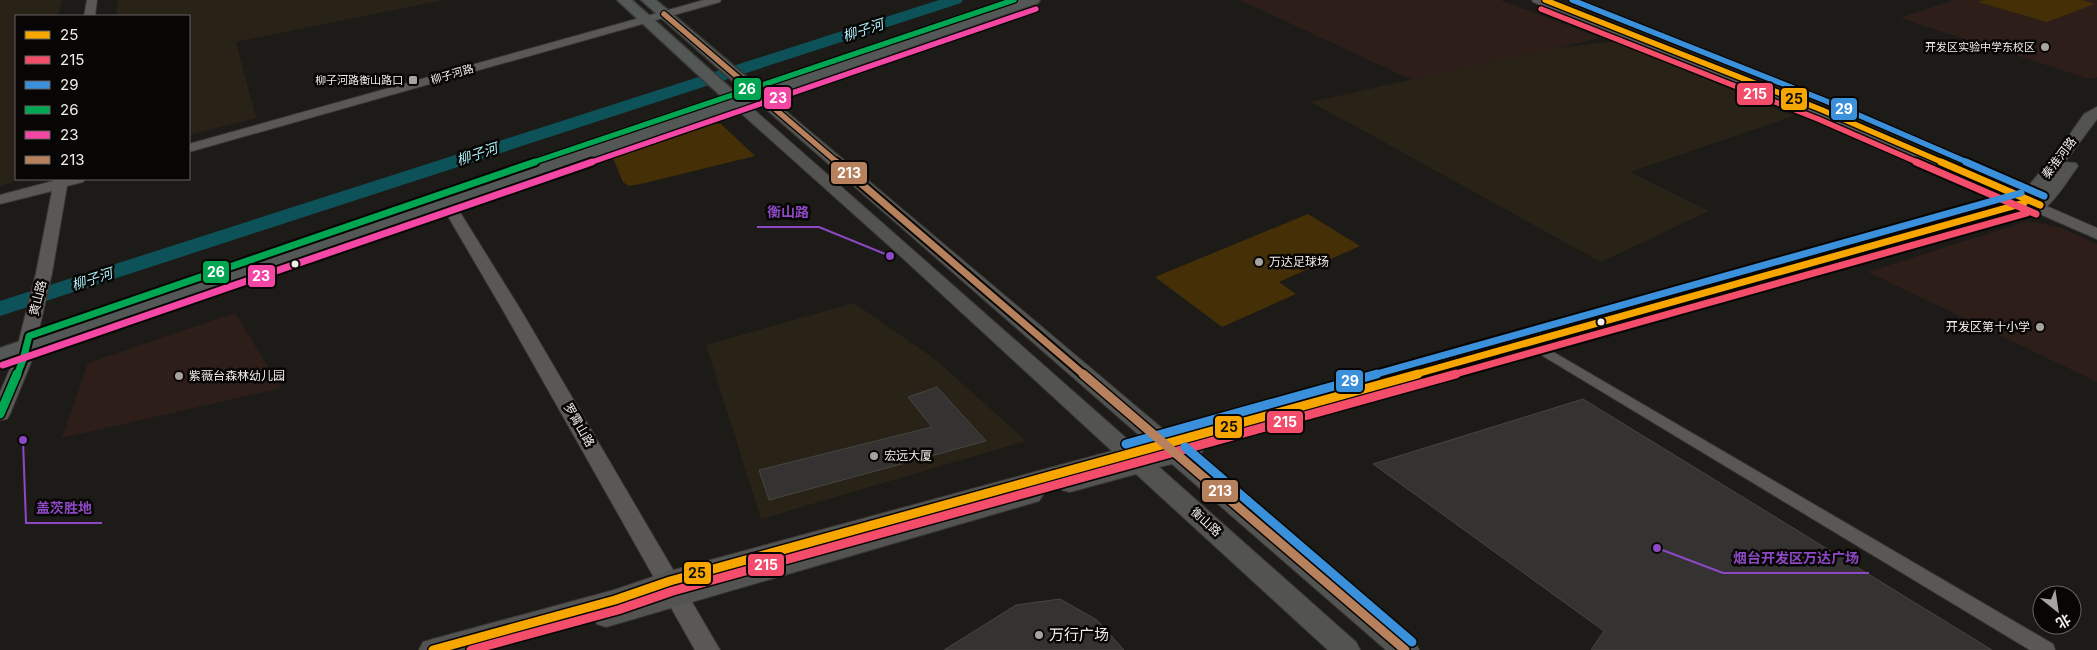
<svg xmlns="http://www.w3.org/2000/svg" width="2097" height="650" font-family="Inter,'Noto Sans SC',sans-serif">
	<rect width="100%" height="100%" fill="#1d1b18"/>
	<g fill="#292217">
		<path d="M0,0H62L58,16H16V179H22L0,186Z"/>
		<path d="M118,0H443L236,42L256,118L189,135V16H116Z"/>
		<path d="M1616,41L1793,116L1630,172L1709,211L1601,262L1311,102L1549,49Z"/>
		<path d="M854,303L936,360L1026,441L761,519L706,345Z"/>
	</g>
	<g fill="#2d1e1a">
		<path d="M1240,0H1500L1600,38L1412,80Z"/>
		<path d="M1954,0H2097V77L2090,79L1900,18Z"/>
		<path d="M2028,221L2062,228L2097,244V382L1868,272Z"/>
		<path d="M235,313L281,388L62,438L88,363Z"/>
	</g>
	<g fill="#442f07">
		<path d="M1983,0H2082L2095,4L2047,22L1978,2Z"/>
		<path d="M707,122L721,124L755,156L645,183L629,186L623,182L612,156Z"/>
		<path d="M1308,214L1360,246L1279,282L1296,294L1222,327L1155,277Z"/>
	</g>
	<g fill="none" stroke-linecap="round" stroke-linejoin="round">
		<path fill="#0e5259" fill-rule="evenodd" d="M939,0H963L961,3L0,316V301Z"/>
	</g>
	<g fill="#353331" stroke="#474542">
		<path d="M937,387L986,441L769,500L759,470L932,427L908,397Z"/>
		<path d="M1583,399L1992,650H1591L1604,631L1373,464Z"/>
		<path d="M1060,599L1097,620L1124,650H944L1016,605Z"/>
	</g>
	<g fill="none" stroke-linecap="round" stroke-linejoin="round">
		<defs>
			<path id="minor" d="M1543,346L2053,644L2055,650H2030L1538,353L1536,350L1538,347Z"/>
			<g id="tertiary">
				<path d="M87,0H97L95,16H84Z"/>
				<path d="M704,0H721L720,2L189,152V144Z"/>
				<path d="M1532,0H1547L1822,109L2097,228V239L1812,115L1533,2Z"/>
				<path d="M54,179H85L83,182L67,186L52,273L32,360L10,414L7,419L0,420V392L14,360L36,273L52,191L0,204V195L53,181Z"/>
				<path d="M446,197L451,198L453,201L522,312L720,650H695L504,312L439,201L441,198Z"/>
			</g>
			<path id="secondary" d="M750,84L755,85L1170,435L2018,199L2066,140L2084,114L2097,107V119L2065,162L2076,163L2078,166L2076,169C2062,188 2044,223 2016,216L2014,211L1197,443L1200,444L1203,450L1200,456L1196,457L1415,642L1419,650H1386L1172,464L1159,467L1356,642L1360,650H1328L1136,474L1070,492L1062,490L1058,484L1059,482L1037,488L1043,495L1039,501L606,627L597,624L593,617L474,650H419L423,642L433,639L614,590L670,571L1112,451L896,252L724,98L722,95L724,92H734L1134,445L1147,442L745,91L743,88L745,85Z"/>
			<path id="primary" d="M617,0H632L735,92L737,95L736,97L748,93L744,91L641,0H656L756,85L757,90L1019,0H1040L1038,3L0,363V348L728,100L723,98Z"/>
		</defs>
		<use href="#minor" stroke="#393735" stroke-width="2"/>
		<use href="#tertiary" stroke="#393735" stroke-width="2"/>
		<use href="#secondary" stroke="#393735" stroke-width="2"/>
		<use href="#primary" stroke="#393735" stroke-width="3"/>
		<use href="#minor" fill="#5a5856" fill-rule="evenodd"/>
		<use href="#tertiary" fill="#5a5856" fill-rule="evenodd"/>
		<use href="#secondary" fill="#535452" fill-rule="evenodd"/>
		<use href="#primary" fill="#535755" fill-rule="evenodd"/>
		<defs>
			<path id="bus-1-far2" d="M1545,0L1822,110L1944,163"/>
			<g id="bus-1-far1">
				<path d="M1941,162L2040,205"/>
				<path d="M1413,375L2024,203"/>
			</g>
			<path id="bus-1" d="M433,650L615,600L670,581L1418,374"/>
			<path id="bus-2-far2" d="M1541,9L1818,119L1919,163"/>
			<g id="bus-2-far1">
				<path d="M1916,162L2036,214"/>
				<path d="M1452,375L2027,213"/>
			</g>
			<path id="bus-2" d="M471,650L618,610L673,591L1456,374"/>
			<path id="bus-3-far2" d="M1572,0L1826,101L1969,163"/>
			<g id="bus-3-far1">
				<path d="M1966,162L2044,196"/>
				<path d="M1373,375L2021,193"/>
			</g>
			<g id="bus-3">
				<path d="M1126,444L1377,374"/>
				<path d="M1185,447L1412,642"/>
			</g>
			<path id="bus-4-far2" d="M531,163L1014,0"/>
			<path id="bus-4-far1" d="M17,375L23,360L29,336L535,162"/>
			<path id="bus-4" d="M0,414L17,374"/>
			<path id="bus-5-far1" d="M589,163L1036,9"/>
			<path id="bus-5" d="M3,365L592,162"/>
			<path id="bus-6-far2" d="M664,14L838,163"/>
			<path id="bus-6-far1" d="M836,162L1084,375"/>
			<path id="bus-6" d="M1083,374L1405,650"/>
		</defs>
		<use href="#bus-1-far2" stroke="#080604" stroke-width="8"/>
		<use href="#bus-1-far1" stroke="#080604" stroke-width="11"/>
		<use href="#bus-1" stroke="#080604" stroke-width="12"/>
		<use href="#bus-2-far2" stroke="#080604" stroke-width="8"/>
		<use href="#bus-2-far1" stroke="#080604" stroke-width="11"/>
		<use href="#bus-2" stroke="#080604" stroke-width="12"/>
		<use href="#bus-3-far2" stroke="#080604" stroke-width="8"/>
		<use href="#bus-3-far1" stroke="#080604" stroke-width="11"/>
		<use href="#bus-3" stroke="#080604" stroke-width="12"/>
		<use href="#bus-4-far2" stroke="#080604" stroke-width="8"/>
		<use href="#bus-4-far1" stroke="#080604" stroke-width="11"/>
		<use href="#bus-4" stroke="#080604" stroke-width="12"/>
		<use href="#bus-5-far1" stroke="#080604" stroke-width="8"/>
		<use href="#bus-5" stroke="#080604" stroke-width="11"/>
		<use href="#bus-6-far2" stroke="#080604" stroke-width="8"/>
		<use href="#bus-6-far1" stroke="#080604" stroke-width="11"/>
		<use href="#bus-6" stroke="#080604" stroke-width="12"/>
		<use href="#bus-1-far2" stroke="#f7a600" stroke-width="5.5"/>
		<use href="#bus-1-far1" stroke="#f7a600" stroke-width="7"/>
		<use href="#bus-1" stroke="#f7a600" stroke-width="9"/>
		<use href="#bus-2-far2" stroke="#f44d6c" stroke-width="5.5"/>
		<use href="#bus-2-far1" stroke="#f44d6c" stroke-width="7"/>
		<use href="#bus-2" stroke="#f44d6c" stroke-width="9"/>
		<use href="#bus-3-far2" stroke="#3a90db" stroke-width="5.5"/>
		<use href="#bus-3-far1" stroke="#3a90db" stroke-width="7"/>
		<use href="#bus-3" stroke="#3a90db" stroke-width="9"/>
		<use href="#bus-4-far2" stroke="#00a651" stroke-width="5.5"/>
		<use href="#bus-4-far1" stroke="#00a651" stroke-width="7"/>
		<use href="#bus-4" stroke="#00a651" stroke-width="9"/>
		<use href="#bus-5-far1" stroke="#f346a5" stroke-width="5.5"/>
		<use href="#bus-5" stroke="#f346a5" stroke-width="7"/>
		<use href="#bus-6-far2" stroke="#b6815c" stroke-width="5.5"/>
		<use href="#bus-6-far1" stroke="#b6815c" stroke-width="7"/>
		<use href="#bus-6" stroke="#b6815c" stroke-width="9"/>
	</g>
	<g fill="#a7a4a0" stroke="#080604" stroke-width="2">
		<circle cx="2045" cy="47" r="5"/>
		<rect x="408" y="75" width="10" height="10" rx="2.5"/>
		<circle cx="1259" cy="262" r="5"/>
		<circle cx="2040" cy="327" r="5"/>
		<circle cx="179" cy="376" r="5"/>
		<circle cx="874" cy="456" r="5"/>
		<circle cx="1039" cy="635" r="5"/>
	</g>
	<g fill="#f1ede9" stroke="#080604" stroke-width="2">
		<circle cx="295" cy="264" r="4.5"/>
		<circle cx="1601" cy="322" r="4.5"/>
	</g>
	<g text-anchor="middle" stroke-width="5" stroke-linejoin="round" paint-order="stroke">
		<g font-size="11" fill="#f1ede9" stroke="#080604" text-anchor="end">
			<text x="2035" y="51">开发区实验中学东校区</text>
			<text x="403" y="84">柳子河路衡山路口</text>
		</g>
		<g font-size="11" fill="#f1ede9" stroke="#080604">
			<text transform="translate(452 74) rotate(-16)" y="4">柳子河路</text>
		</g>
		<g font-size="12" fill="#f1ede9" stroke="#080604">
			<text transform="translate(2059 158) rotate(-53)" y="4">秦淮河路</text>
			<text transform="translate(38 298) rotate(-76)" y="4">黄山路</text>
			<text transform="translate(579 425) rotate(60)" y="4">罗霄山路</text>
			<text transform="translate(1206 522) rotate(42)" y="4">衡山路</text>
		</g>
		<g font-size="12" fill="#f1ede9" stroke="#080604" text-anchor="start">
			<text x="1269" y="266">万达足球场</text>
			<text x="2030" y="331" text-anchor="end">开发区第十小学</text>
			<text x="189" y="380">紫薇台森林幼儿园</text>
			<text x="884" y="460">宏远大厦</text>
		</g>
		<g font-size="14" font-style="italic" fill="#adf1fb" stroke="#080604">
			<text transform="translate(863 30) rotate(-18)" y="5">柳子河</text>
			<text transform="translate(477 154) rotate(-18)" y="5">柳子河</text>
			<text transform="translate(92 279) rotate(-18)" y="5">柳子河</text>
		</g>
		<g font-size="15" fill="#f1ede9" stroke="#080604" text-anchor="start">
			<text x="1049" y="640">万行广场</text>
		</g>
	</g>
	<path fill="none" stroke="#8d49c5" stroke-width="2" d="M890 256L819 227H757M23 440L26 523H102M1657 548L1723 573H1869"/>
	<g fill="#8d49c5" stroke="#080604" stroke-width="2">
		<circle cx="890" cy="256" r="5"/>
		<circle cx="23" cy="440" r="5"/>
		<circle cx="1657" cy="548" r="5"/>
	</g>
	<g font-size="14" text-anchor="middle" font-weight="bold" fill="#8d49c5" stroke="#080604" stroke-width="5" stroke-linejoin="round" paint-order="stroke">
		<text x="788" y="217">衡山路</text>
		<text x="64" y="513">盖茨胜地</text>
		<text x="1796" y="563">烟台开发区万达广场</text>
	</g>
	<g stroke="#080604" stroke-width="2">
		<rect x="733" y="77" width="29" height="24" rx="5" fill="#00a651"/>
		<rect x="1736" y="82" width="38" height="24" rx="5" fill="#f44d6c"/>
		<rect x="763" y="86" width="29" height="24" rx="5" fill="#f346a5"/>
		<rect x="1780" y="87" width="28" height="24" rx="5" fill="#f7a600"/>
		<rect x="1830" y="97" width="28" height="24" rx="5" fill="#3a90db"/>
		<rect x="830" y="161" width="38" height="24" rx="5" fill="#b6815c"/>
		<rect x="202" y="260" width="28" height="24" rx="5" fill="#00a651"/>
		<rect x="247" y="264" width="29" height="24" rx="5" fill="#f346a5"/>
		<rect x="1335" y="369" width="29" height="24" rx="5" fill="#3a90db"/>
		<rect x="1266" y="410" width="38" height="24" rx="5" fill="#f44d6c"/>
		<rect x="1214" y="415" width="29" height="24" rx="5" fill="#f7a600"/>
		<rect x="1201" y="479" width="38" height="24" rx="5" fill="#b6815c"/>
		<rect x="747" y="553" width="38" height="24" rx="5" fill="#f44d6c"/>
		<rect x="683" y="561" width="29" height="24" rx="5" fill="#f7a600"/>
	</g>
	<g font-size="14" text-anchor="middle" font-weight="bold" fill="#fff">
		<text x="747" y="94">26</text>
		<text x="1755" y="99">215</text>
		<text x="778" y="103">23</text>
		<text x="1844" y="114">29</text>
		<text x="849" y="178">213</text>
		<text x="216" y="277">26</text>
		<text x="261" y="281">23</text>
		<text x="1350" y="386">29</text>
		<text x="1285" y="427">215</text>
		<text x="1220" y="496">213</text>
		<text x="766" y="570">215</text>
	</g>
	<g font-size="14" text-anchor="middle" font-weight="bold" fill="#111">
		<text x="1794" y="104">25</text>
		<text x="1229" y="432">25</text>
		<text x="697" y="578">25</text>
	</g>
	<rect x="15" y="15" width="175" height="165" fill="#080604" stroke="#656260"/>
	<rect x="25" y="31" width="25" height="8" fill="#f7a600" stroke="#656260"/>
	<text x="60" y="40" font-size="15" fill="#f1ede9">25</text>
	<rect x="25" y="56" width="25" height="8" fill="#f44d6c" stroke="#656260"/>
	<text x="60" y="65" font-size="15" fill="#f1ede9">215</text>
	<rect x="25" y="81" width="25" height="8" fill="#3a90db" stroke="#656260"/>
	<text x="60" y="90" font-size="15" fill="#f1ede9">29</text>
	<rect x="25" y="106" width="25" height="8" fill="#00a651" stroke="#656260"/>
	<text x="60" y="115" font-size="15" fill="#f1ede9">26</text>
	<rect x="25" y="131" width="25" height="8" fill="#f346a5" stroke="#656260"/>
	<text x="60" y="140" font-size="15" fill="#f1ede9">23</text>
	<rect x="25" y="156" width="25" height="8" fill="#b6815c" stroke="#656260"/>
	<text x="60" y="165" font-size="15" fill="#f1ede9">213</text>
	<g transform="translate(2057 610) rotate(150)"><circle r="24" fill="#080604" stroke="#656260"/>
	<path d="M0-4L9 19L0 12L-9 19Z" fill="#a7a4a0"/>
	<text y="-8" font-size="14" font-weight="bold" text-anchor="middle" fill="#f1ede9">北</text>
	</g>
</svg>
